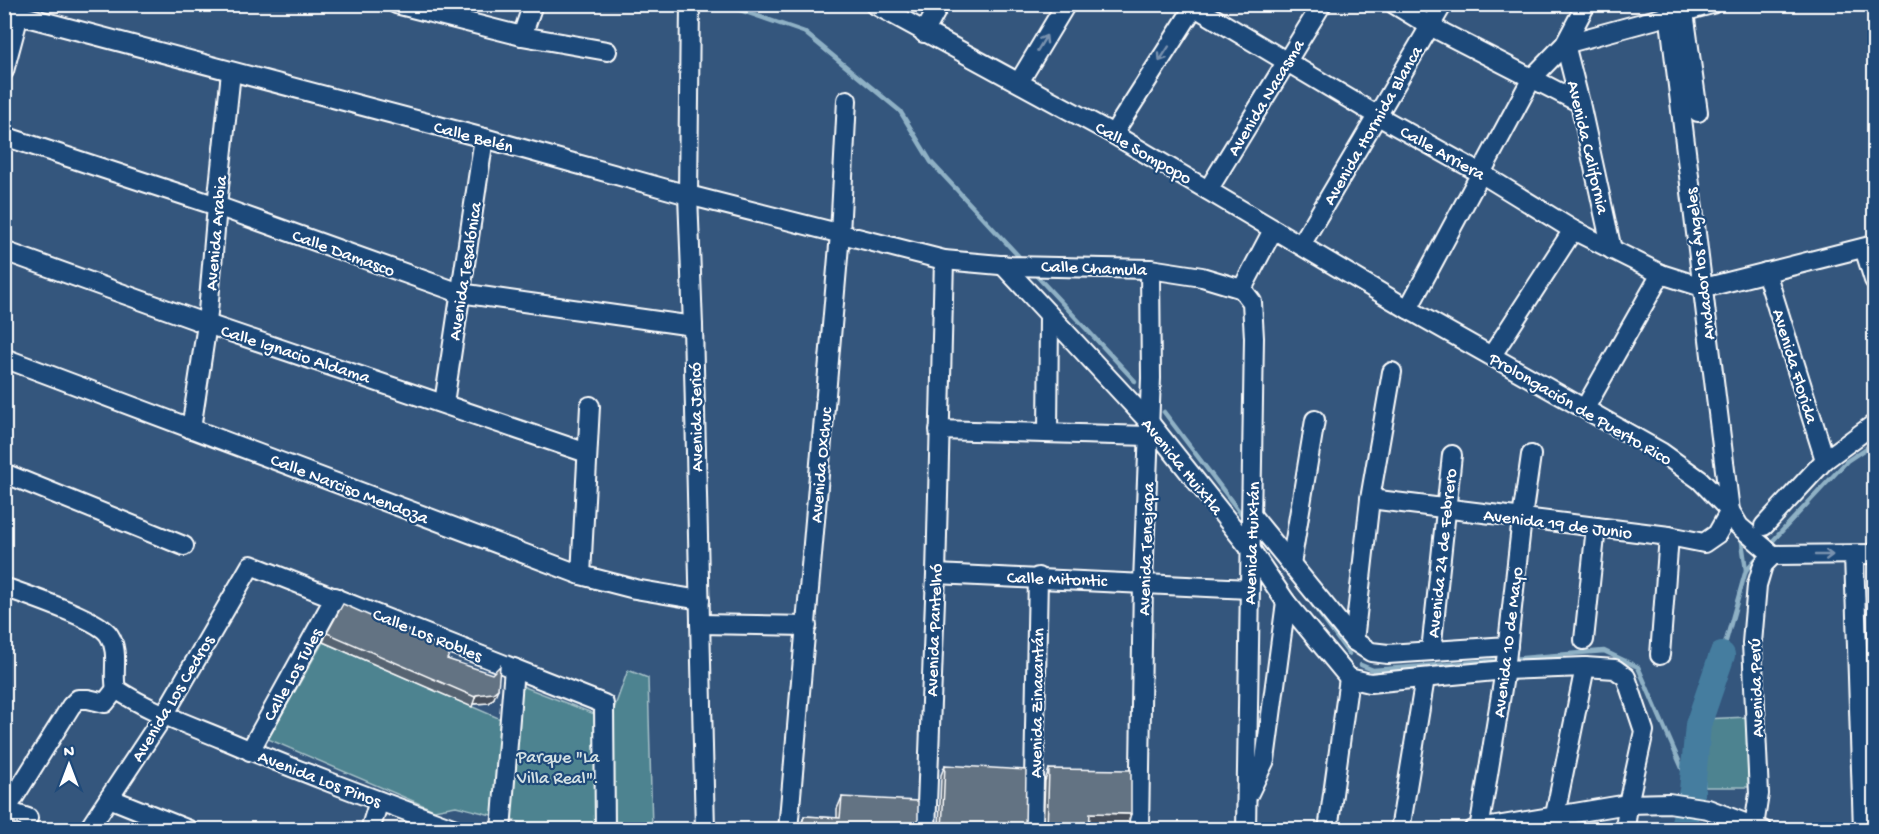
<svg xmlns="http://www.w3.org/2000/svg" width="1879" height="834" font-family="'Gochi Hand',sans-serif">
	<rect width="100%" height="100%" fill="#34567d"/>
	<filter id="ink" filterUnits="userSpaceOnUse"><feTurbulence type="fractalNoise" baseFrequency=".0167" numOctaves="2"/><feDisplacementMap in="SourceGraphic" scale="12" xChannelSelector="R" yChannelSelector="G"/><feConvolveMatrix kernelMatrix="1 2 1 2 8 2 1 2 1" color-interpolation-filters="sRGB"/></filter>
	<g filter="url(#ink)">
		<g fill="#4e8390" stroke="#a6c1c8" stroke-width="1.5">
			<path d="M323,642L512,724L517,684L610,720L628,670L648,678L652,829H546L456,806L434,810L268,739Z"/>
			<path d="M1747,717L1750,787H1705L1703,719Z"/>
		</g>
		<g fill="none" stroke-linecap="round" stroke-linejoin="round">
			<g stroke="#8fb1c5" stroke-width="4.5">
				<path d="M723,4L804,32L900,111L931,162L1024,262"/>
				<path d="M1033,272L1135,381"/>
				<path d="M1164,412L1245,519"/>
				<path d="M1768,546L1847,461L1874,443"/>
				<path d="M1746,570L1762,552"/>
				<path d="M1310,601L1349,654"/>
				<path d="M1722,655L1746,570L1741,535"/>
				<path d="M1512,659L1604,651L1638,667L1692,791"/>
				<path d="M1361,665L1373,670L1503,660"/>
			</g>
			<path stroke="#457d9f" stroke-width="26" d="M1682,830L1692,791L1698,725L1722,655"/>
			<defs>
				<g id="minor">
					<path d="M396,4L522,36L607,51"/>
					<path d="M690,4L688,195L693,326L705,830"/>
					<path d="M874,4L1113,134L1408,309L1661,452L1700,480L1730,511L1739,526L1773,555"/>
					<path d="M1190,4L1378,116L1482,174L1573,230L1661,274L1702,287H1708L1874,245"/>
					<path d="M1394,4L1430,26L1580,103"/>
					<path d="M4,11L484,138L688,195L944,260L1011,266L1150,269L1202,277L1242,289"/>
					<path d="M1684,12L1698,112"/>
					<path d="M924,33L940,4"/>
					<path d="M522,36L533,4"/>
					<path d="M4,71L19,15"/>
					<path d="M1019,82L1066,4"/>
					<path d="M1113,134L1196,4"/>
					<path d="M4,136L217,206L460,293L693,326"/>
					<path d="M1208,190L1322,4"/>
					<path d="M1301,245L1443,4"/>
					<path d="M1864,248L1874,280"/>
					<path d="M1612,250L1580,103L1565,44L1712,4"/>
					<path d="M4,251L207,324L587,453"/>
					<path d="M1003,265L1150,423L1251,550L1286,602L1349,678"/>
					<path d="M1766,272L1825,460"/>
					<path d="M1242,289L1252,302L1254,338L1246,830"/>
					<path d="M1242,289L1273,230"/>
					<path d="M1408,309L1532,78L1565,44L1584,8"/>
					<path d="M1492,355L1573,230"/>
					<path d="M4,358L581,575L635,589L700,600"/>
					<path d="M444,403L484,138"/>
					<path d="M1585,408L1661,274"/>
					<path d="M191,429L207,324L217,206L231,72"/>
					<path d="M939,430L1149,436"/>
					<path d="M1048,433L1049,316"/>
					<path d="M4,473L184,546"/>
					<path d="M1370,499L1669,536L1704,543L1717,534L1730,511L1668,4"/>
					<path d="M1252,516L1354,641L1371,652L1388,654L1508,646"/>
					<path d="M1764,526L1825,460L1874,424"/>
					<path d="M1773,555L1874,554"/>
					<path d="M1854,555L1863,830"/>
					<path d="M1291,564L1315,420"/>
					<path d="M936,574L1249,589"/>
					<path d="M581,575L590,406"/>
					<path d="M4,587C26,595 99,619 109,635C120,652 112,671 116,689C149,711 187,724 223,739C300,772 379,801 458,830"/>
					<path d="M700,624L807,626"/>
					<path d="M1584,640L1596,527"/>
					<path d="M1354,641L1370,499L1392,372"/>
					<path d="M1431,651L1452,455"/>
					<path d="M1660,655L1669,536"/>
					<path d="M1349,678L1370,683L1505,670L1585,667L1615,669L1626,677L1644,731L1628,804L1625,830"/>
					<path d="M250,751L335,597"/>
					<path d="M1249,793L1265,760L1286,602"/>
					<path d="M109,798L189,830"/>
					<path d="M4,810L28,818"/>
					<path d="M6,810L71,706L78,699H88L105,703L116,689"/>
					<path d="M1754,826L1759,794L1752,643L1757,585L1763,565L1773,555"/>
					<path d="M88,830L164,715L251,565L604,704L605,830"/>
					<path d="M370,830L379,801"/>
					<path d="M501,830L514,668"/>
					<path d="M788,830L840,234L847,100"/>
					<path d="M926,830L936,574L944,260"/>
					<path d="M1033,830L1038,577"/>
					<path d="M1139,830L1143,582L1151,378L1150,269"/>
					<path d="M1328,830L1349,678"/>
					<path d="M1400,830L1425,678"/>
					<path d="M1473,830L1628,804L1669,803L1708,809L1763,830"/>
					<path d="M1479,830L1505,670L1522,518L1531,455"/>
					<path d="M1554,830L1555,815L1585,667"/>
				</g>
			</defs>
			<use href="#minor" stroke="#fff" stroke-width="22"/>
			<use href="#minor" stroke="#1f4a7a" stroke-width="18"/>
		</g>
		<g fill="#566371" stroke="#fff" stroke-width="1.5">
			<path d="M327,633L448,660L494,698L489,703L473,704L472,707L323,642Z"/>
			<path d="M945,765L1025,830H939L941,775Z"/>
			<path d="M1049,769L1127,826L1089,825V830H1043L1045,781Z"/>
			<path d="M842,797L918,830H797L801,825L804,816L837,818V809Z"/>
		</g>
		<g fill="#46505c" stroke="#fff" stroke-width="1.5">
			<path d="M498,689L494,698L489,703L473,704L476,695Z"/>
			<path d="M1090,813L1131,814L1127,826L1085,824Z"/>
		</g>
		<g fill="#647383" stroke="#fff" stroke-width="1.5">
			<path d="M343,604L386,623L411,631L437,645V644L452,649L447,659L492,674L500,666L498,689L493,693L476,695L475,697L327,633Z"/>
			<path d="M945,765L1026,770L1025,830H942Z"/>
			<path d="M1049,769L1131,770V814L1090,813L1089,830H1047Z"/>
			<path d="M842,797L918,801V830H798V827L802,824L804,816L840,818Z"/>
			<path d="M421,822L441,830H417Z"/>
		</g>
		<defs><path id="oneway-shaft" d="M-6 0H5M1.5-3L5.5 0L1.5 3" fill="none" stroke-width="1.6" stroke-linecap="round" stroke-linejoin="round" transform="scale(1.5)"/></defs>
		<g stroke="#7992af">
			<use href="#oneway-shaft" transform="translate(1042 43) rotate(-59)"/>
			<use href="#oneway-shaft" transform="translate(1164 54) rotate(123)"/>
			<use href="#oneway-shaft" transform="translate(1824 555)"/>
		</g>
	</g>
	<g text-anchor="middle" stroke-width="4.5" stroke-linejoin="round" paint-order="stroke">
		<g font-size="18" fill="#fff" stroke="#1f4a7a">
			<text transform="translate(1265 97) rotate(-59)" y="6">Avenida Nacasma</text>
			<text transform="translate(1372 125) rotate(-60)" y="6">Avenida Hormida Blanca</text>
			<text transform="translate(474 136) rotate(15)" y="6">Calle Belén</text>
			<text transform="translate(1589 147) rotate(77)" y="6">Avenida California</text>
			<text transform="translate(1144 152) rotate(30)" y="6">Calle Sompopo</text>
			<text transform="translate(1443 152) rotate(29)" y="6">Calle Arriera</text>
			<text transform="translate(215 233) rotate(-85)" y="6">Avenida Arabia</text>
			<text transform="translate(344 252) rotate(20)" y="6">Calle Damasco</text>
			<text transform="translate(1699 264) rotate(-97)" y="6">Andador los Ángeles</text>
			<text transform="translate(1094 267) rotate(2)" y="6">Calle Chamula</text>
			<text transform="translate(464 271) rotate(-81)" y="6">Avenida Tesalónica</text>
			<text transform="translate(296 353) rotate(18)" y="6">Calle Ignacio Aldama</text>
			<text transform="translate(1796 366) rotate(73)" y="6">Avenida Florida</text>
			<text transform="translate(1581 408) rotate(30)" y="6">Prolongación de Puerto Rico</text>
			<text transform="translate(695 417) rotate(-91)" y="6">Avenida Jericó</text>
			<text transform="translate(820 465) rotate(-85)" y="6">Avenida Oxchuc</text>
			<text transform="translate(1183 466) rotate(51)" y="6">Avenida Huixtla</text>
			<text transform="translate(350 488) rotate(21)" y="6">Calle Narciso Mendoza</text>
			<text transform="translate(1558 523) rotate(7)" y="6">Avenida 19 de Junio</text>
			<text transform="translate(1251 543) rotate(-88)" y="6">Avenida Huixtán</text>
			<text transform="translate(1145 549) rotate(-88)" y="6">Avenida Tenejapa</text>
			<text transform="translate(1441 553) rotate(-84)" y="6">Avenida 24 de Febrero</text>
			<text transform="translate(1057 578) rotate(2)" y="6">Calle Mitontic</text>
			<text transform="translate(933 630) rotate(-88)" y="6">Avenida Pantelhó</text>
			<text transform="translate(428 634) rotate(22)" y="6">Calle Los Robles</text>
			<text transform="translate(1507 642) rotate(-83)" y="6">Avenida 10 de Mayo</text>
			<text transform="translate(292 674) rotate(-61)" y="6">Calle Los Tules</text>
			<text transform="translate(1755 688) rotate(-92)" y="6">Avenida Perú</text>
			<text transform="translate(172 698) rotate(-59)" y="6">Avenida Los Cedros</text>
			<text transform="translate(1036 703) rotate(-89)" y="6">Avenida Zinacantán</text>
			<text transform="translate(320 778) rotate(21)" y="6">Avenida Los Pinos</text>
		</g>
		<g font-size="18" fill="#d3e0e3" stroke="#1f4a7a">
			<text x="558" y="762">Parque "La<tspan x="558" dy="21">Villa Real".</tspan></text>
		</g>
	</g>
	<rect width="1879" height="834" fill="none" stroke="#1f4a7a" stroke-width="24"/>
	<rect x="12" y="12" width="1855" height="810" fill="none" stroke="#fff" stroke-width="2" filter="url(#ink)"/>
	<g transform="translate(69 765)" stroke="#1f4a7a" stroke-width="4.5" paint-order="stroke">
	<path d="M0-4.5L10 22L0 15L-10 22Z" fill="#ffffff"/>
	<text y="-9" font-size="16" font-weight="bold" text-anchor="middle" fill="#ffffff">N</text>
	</g>
</svg>
